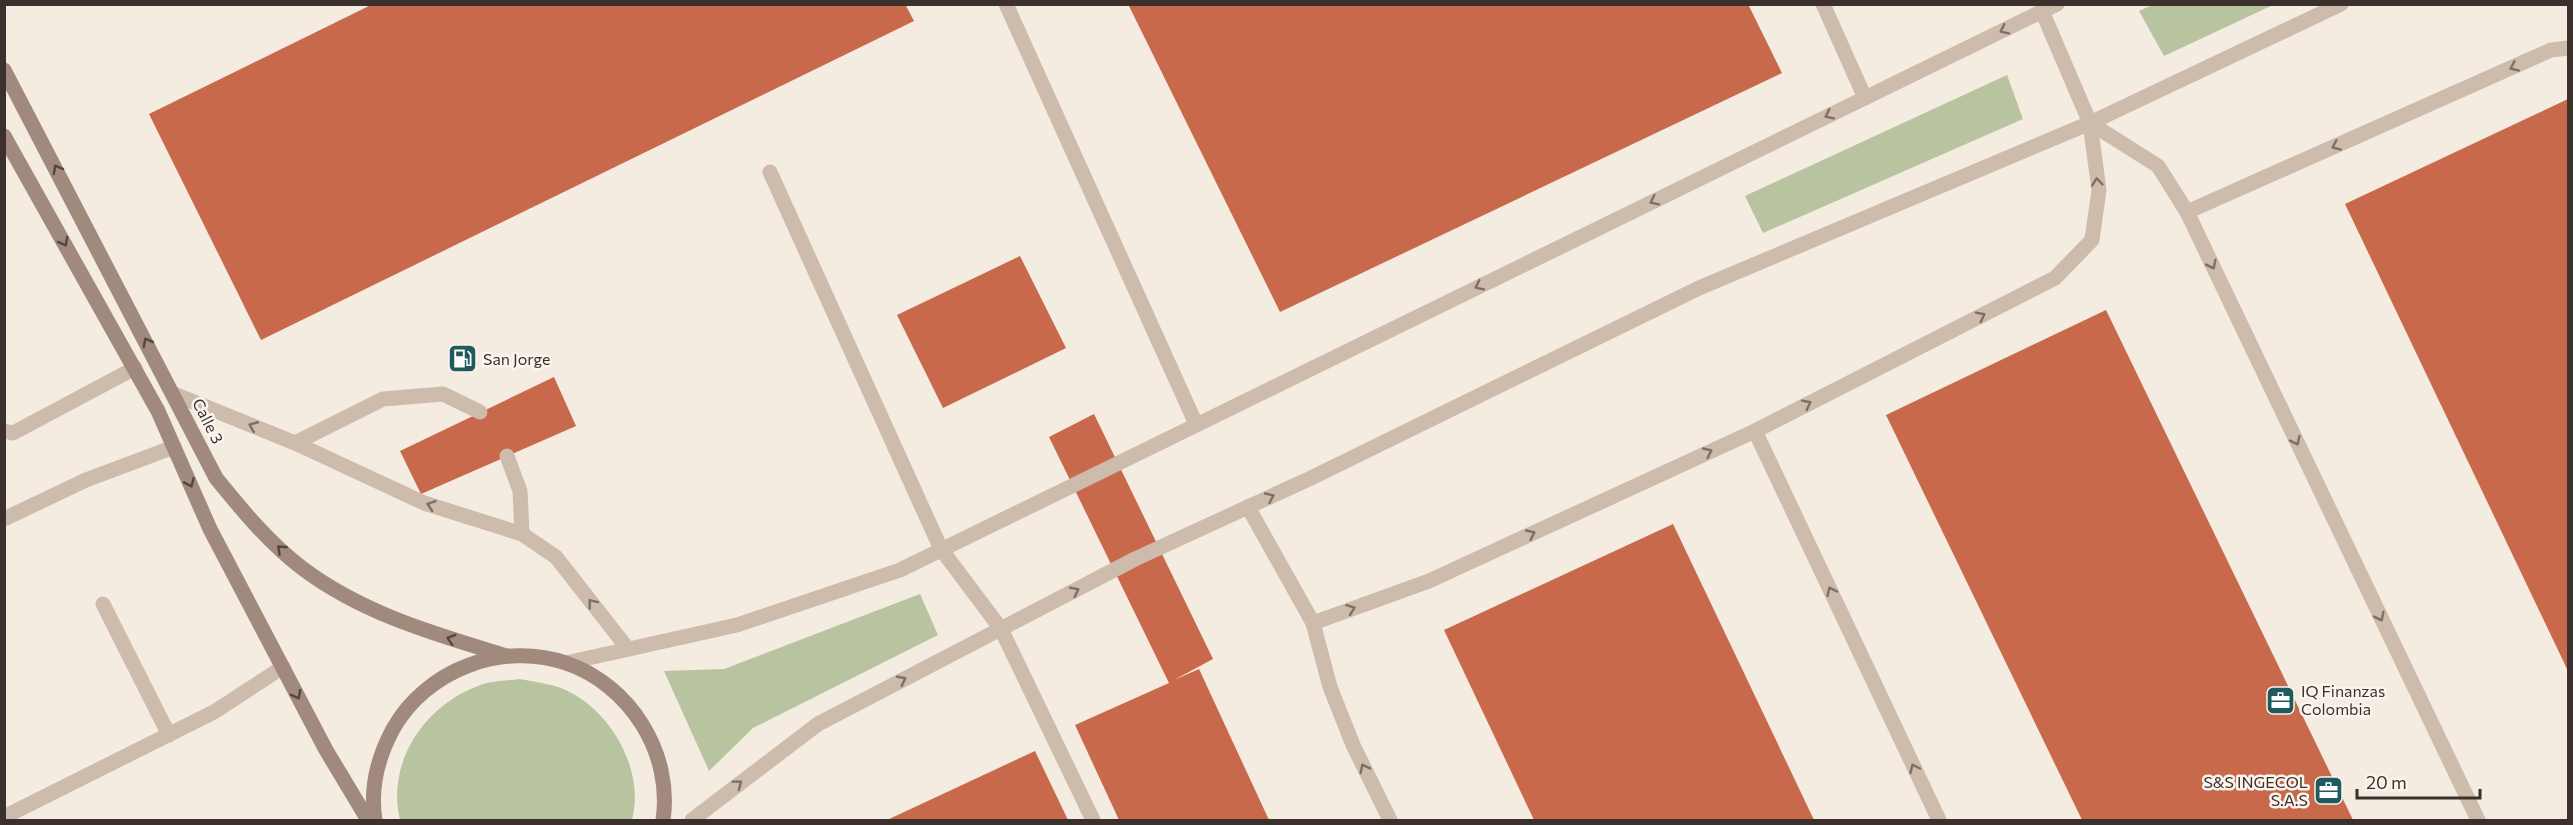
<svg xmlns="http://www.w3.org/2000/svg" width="2573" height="825" font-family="Commissioner,sans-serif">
	<rect width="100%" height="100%" fill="#f4ebe1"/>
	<g fill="#b8c4a0">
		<path d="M2152,5V4L2273,5L2164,56L2139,11Z"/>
		<path d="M2007,75L2023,119L1763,233L1745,196Z"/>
		<path d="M920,594L938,635L753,728L709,771L664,671L724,669Z"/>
		<path d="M519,679C531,681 544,683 555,686C607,702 646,768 632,820H400C386,763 424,706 478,686C490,681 506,681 519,679Z"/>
	</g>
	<g fill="#c8694b">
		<path d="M373,4H905L914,21L261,340L149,114Z"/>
		<path d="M1128,4H1748L1782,73L1280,312Z"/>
		<path d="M2568,99V671L2345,204Z"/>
		<path d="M1020,256L1066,348L943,408L897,315Z"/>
		<path d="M2106,310L2353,820H2082L1886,415Z"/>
		<path d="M554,377L576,426L421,494L400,451Z"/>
		<path d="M1094,414L1213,659L1174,680L1199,669L1269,820H1119L1075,725L1169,683L1049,437Z"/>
		<path d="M1673,524L1814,820H1534L1444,630Z"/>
		<path d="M1035,751L1068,820H887Z"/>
	</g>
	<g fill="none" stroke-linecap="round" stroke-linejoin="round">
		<g stroke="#cdbbac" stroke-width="15">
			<path d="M1006,4L1196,424"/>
			<path d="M1823,4L1865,98"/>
			<path d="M2090,123L2158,166L2187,212L2478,820"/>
			<path d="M770,172L941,549L1001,629L1093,820"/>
			<path d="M2187,212L2551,50L2568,48"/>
			<path d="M174,394L295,443L424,503L522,534L556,557L628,649"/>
			<path d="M4,431L13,433L135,368"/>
			<path d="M1755,431L1939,820"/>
			<path d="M295,443L383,399L443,394L480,412"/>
			<path d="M507,456L520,491L522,534"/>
			<path d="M1248,507L1313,623"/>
			<path d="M4,519L86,480L174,447"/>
			<path d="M103,604L169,735"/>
			<path d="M566,663L737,625L900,570L2057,4"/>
			<path d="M4,817L214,712L283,667"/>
			<path d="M692,820L818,724L1135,559L1311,478L1699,288L2090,123L2341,4"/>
			<path d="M1390,820L1353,745L1330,687L1313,623L1429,581L1755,431L2055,278L2092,240L2099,190L2090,123L2042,11"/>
		</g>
		<g stroke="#a18a7d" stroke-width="15">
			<path d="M4,70L216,478C242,510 269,543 302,568C363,614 435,634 507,656"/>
			<path d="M4,136L158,411L210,529L326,750L368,820"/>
			<path d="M375,820C370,789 378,757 393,729C426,670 502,641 566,663C630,685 673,753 663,820"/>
		</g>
	</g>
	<defs><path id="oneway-chevron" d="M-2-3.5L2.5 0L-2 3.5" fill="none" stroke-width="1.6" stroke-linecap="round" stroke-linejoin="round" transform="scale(1.5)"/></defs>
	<g stroke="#7d6f65">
		<use href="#oneway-chevron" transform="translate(2004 30) rotate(154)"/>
		<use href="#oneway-chevron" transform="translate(2514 67) rotate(156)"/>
		<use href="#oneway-chevron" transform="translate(1829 115) rotate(154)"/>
		<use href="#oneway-chevron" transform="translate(2336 146) rotate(156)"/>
		<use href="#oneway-chevron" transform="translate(2097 182) rotate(-96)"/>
		<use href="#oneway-chevron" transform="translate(1654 201) rotate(154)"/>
		<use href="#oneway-chevron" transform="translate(2212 265) rotate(64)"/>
		<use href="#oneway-chevron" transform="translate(1479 286) rotate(154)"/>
		<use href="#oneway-chevron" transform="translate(1981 316) rotate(-27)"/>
		<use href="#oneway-chevron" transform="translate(1807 404) rotate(-27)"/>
		<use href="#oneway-chevron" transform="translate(253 426) rotate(-158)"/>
		<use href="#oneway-chevron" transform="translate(2296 441) rotate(64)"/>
		<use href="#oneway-chevron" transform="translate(1708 452) rotate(-25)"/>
		<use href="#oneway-chevron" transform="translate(1270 497) rotate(-25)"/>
		<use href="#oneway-chevron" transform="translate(431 505) rotate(-161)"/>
		<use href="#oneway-chevron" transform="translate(1531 534) rotate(-25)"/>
		<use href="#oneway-chevron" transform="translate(1075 591) rotate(-27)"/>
		<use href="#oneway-chevron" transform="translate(1831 591) rotate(-115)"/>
		<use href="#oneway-chevron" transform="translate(592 603) rotate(-128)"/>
		<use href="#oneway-chevron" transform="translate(1351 609) rotate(-20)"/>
		<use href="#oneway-chevron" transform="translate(2380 617) rotate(64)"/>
		<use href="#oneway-chevron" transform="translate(902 680) rotate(-27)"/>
		<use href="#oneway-chevron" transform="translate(1364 768) rotate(-116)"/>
		<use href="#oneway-chevron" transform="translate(1914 768) rotate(-115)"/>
		<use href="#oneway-chevron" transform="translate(738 784) rotate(-37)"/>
	</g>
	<g stroke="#544640">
		<use href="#oneway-chevron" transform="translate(57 169) rotate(-118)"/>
		<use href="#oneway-chevron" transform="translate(64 242) rotate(61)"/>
		<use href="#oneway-chevron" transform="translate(147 342) rotate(-118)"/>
		<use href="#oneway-chevron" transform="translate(190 483) rotate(66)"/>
		<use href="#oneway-chevron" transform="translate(281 549) rotate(-137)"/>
		<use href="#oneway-chevron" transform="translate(451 639) rotate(-163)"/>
		<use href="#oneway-chevron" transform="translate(297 695) rotate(62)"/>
	</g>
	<defs>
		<symbol id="fuel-square" viewBox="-11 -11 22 22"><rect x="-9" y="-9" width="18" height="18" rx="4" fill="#1f5a5e" stroke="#fbf5ee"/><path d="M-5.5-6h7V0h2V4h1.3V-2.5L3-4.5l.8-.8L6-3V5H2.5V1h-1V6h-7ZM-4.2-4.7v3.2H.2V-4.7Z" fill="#fff"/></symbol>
		<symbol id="office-square" viewBox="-11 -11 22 22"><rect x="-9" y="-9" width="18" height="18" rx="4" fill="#1f5a5e" stroke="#fbf5ee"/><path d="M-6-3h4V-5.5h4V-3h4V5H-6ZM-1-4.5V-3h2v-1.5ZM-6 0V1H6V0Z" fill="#fff"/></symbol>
	</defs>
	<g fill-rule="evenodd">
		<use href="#fuel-square" x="446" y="342" width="33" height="33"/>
		<use href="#office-square" x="2264" y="684" width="33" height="33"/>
		<use href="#office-square" x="2312" y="774" width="33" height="33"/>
	</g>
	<g text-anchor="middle" stroke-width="5" stroke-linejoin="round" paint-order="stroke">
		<g font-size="16" fill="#3b302b" stroke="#fbf5ee" text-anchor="start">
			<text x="483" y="365">San Jorge</text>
			<text x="2301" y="697">IQ Finanzas<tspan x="2301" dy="18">Colombia</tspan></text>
			<text x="2308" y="788" text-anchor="end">S&amp;S INGECOL<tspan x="2308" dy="18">S.A.S</tspan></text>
		</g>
		<g font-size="16" fill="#3b302b" stroke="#fbf5ee">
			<text transform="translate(208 421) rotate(63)" y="6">Calle 3</text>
		</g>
	</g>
	<rect width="2573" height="825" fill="none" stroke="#3b302b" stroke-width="12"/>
	<path d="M2357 789v9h123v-9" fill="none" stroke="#3b302b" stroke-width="3"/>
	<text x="2366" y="789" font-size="18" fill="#3b302b" stroke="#fbf5ee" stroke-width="4.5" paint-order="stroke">20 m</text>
</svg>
